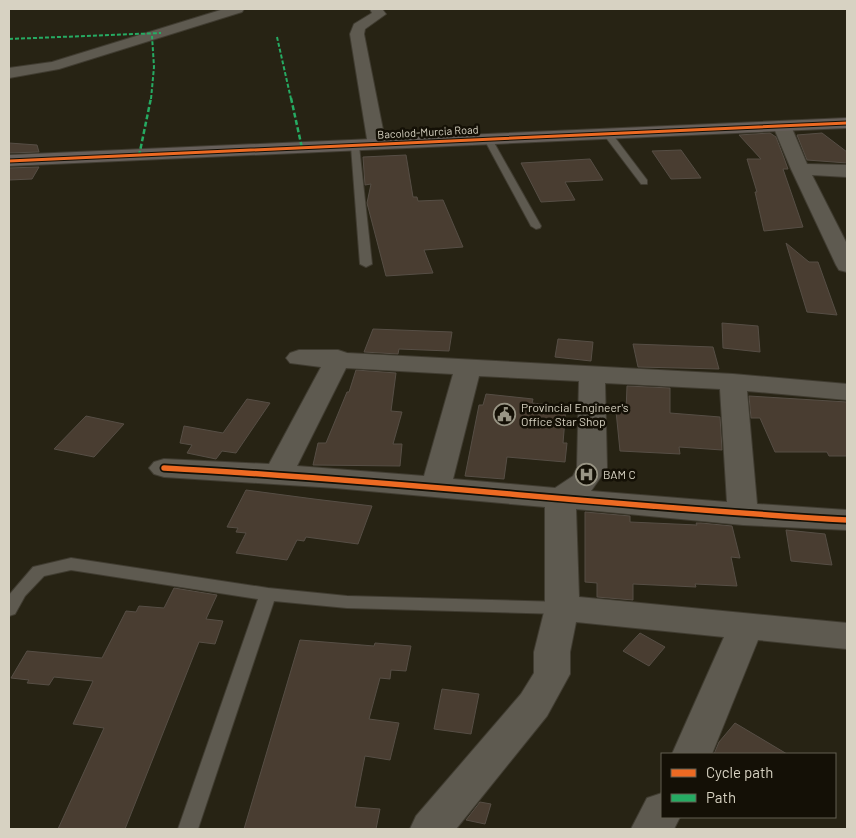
<svg xmlns="http://www.w3.org/2000/svg" width="856" height="838" font-family="Barlow,sans-serif">
	<rect width="100%" height="100%" fill="#272314"/>
	<g fill="#493d31" stroke="#564e45">
		<path d="M770,133L776,137L784,158L788,169H783L803,227L764,231L755,192H757L747,159H761L739,135Z"/>
		<path d="M822,133L847,152V163L807,160L797,135Z"/>
		<path d="M9,143L37,145L39,152L9,153Z"/>
		<path d="M681,150L701,178L671,179L652,151Z"/>
		<path d="M406,155L413,197H417L418,201L443,200L463,247L424,250L433,273L386,276L367,203L371,184L365,185L363,157Z"/>
		<path d="M590,159L603,180L565,182L575,200L541,202L521,163Z"/>
		<path d="M39,167L32,179L9,180V168Z"/>
		<path d="M786,243L809,262H818L837,315L807,312Z"/>
		<path d="M722,323L758,326L760,352L723,348Z"/>
		<path d="M373,329L452,332L449,351L399,349L398,354L364,352Z"/>
		<path d="M558,339L593,342L591,361L555,357Z"/>
		<path d="M633,344L713,347L719,369L638,367Z"/>
		<path d="M356,370L396,373L391,411L402,412L393,444H402L400,466L313,465L318,443H326L347,392H349Z"/>
		<path d="M627,386L670,388V413L720,417L722,450L679,447L680,454L620,451L616,411L626,412Z"/>
		<path d="M486,394L533,399L532,403L566,407L563,443H567L565,462L507,457L504,479L465,476L479,405H483Z"/>
		<path d="M749,396L847,402V456H829L827,452H775L760,418H751Z"/>
		<path d="M247,399L270,403L236,453L222,451L216,459L187,453L192,445L180,443L184,426L223,433Z"/>
		<path d="M86,416L124,424L94,457L54,449Z"/>
		<path d="M246,490L314,499L372,506L358,544L306,537L304,541L297,540L287,560L236,553L246,533L236,532L238,528L227,527Z"/>
		<path d="M585,512L630,516V522L697,525L696,523H701L732,526L740,558L731,557L737,586L695,584L696,587L633,584V600L597,597V583L585,582Z"/>
		<path d="M786,530L825,534L832,565L791,561Z"/>
		<path d="M174,588L217,595L206,619L223,621L215,644L199,642L125,829H58L104,728L73,724L93,681L54,677L49,685L27,683L29,680L11,678L27,651L102,658L126,611L136,612L139,606L164,608Z"/>
		<path d="M640,633L665,647L649,666L623,651Z"/>
		<path d="M300,640L374,646L375,643L411,646L406,671L391,670L390,679L380,678L369,719L399,723L390,760L365,756L355,807L380,809L376,829H244Z"/>
		<path d="M442,689L479,694L471,734L434,729Z"/>
		<path d="M735,723L787,754H714L719,742Z"/>
		<path d="M480,802L491,804L485,824L466,820Z"/>
	</g>
	<g fill="none" stroke-linecap="round" stroke-linejoin="round">
		<defs>
			<g id="lane">
				<path d="M604,131H610L647,180V184H641L604,135Z"/>
				<path d="M485,137L492,139L541,226L540,228L536,229L531,226L484,139Z"/>
				<path d="M355,143L359,146L372,264L366,267L360,264L351,146Z"/>
				<path d="M71,558L268,588L347,596L562,602L568,604L571,608L568,612L562,614L347,608L274,601L198,829H178L258,599L71,570L44,576L25,596L15,614L9,616V595L33,567Z"/>
			</g>
			<g id="street">
				<path d="M224,9H244L242,12L59,69L9,78V68L52,62Z"/>
				<path d="M370,9H382L386,14L365,29L364,34L386,145L383,149H371L368,145L350,34L354,24L372,13Z"/>
				<path d="M782,121L788,122L791,126L807,164L847,165V177L812,175L847,244V272L839,270L836,265L791,169L773,126L776,122Z"/>
				<path d="M299,350H338L347,353L733,374L847,384V400L747,391L757,504L847,510V530L743,525L576,509L579,597L847,623V649L758,640L712,754H672L724,637L576,622L570,652V674L547,716L456,829H410L416,816L521,694L534,673V652L545,608V507L335,488L164,477L154,474L149,468L154,462L164,459L269,464L321,367L290,363L286,358L290,353ZM346,368L453,374L424,476L297,466ZM479,376L579,381L577,468L573,476L555,488L453,479ZM605,383L720,389L727,502L591,491L607,468Z"/>
				<path d="M662,793V817H680L674,829H631L647,798Z"/>
			</g>
			<path id="primary" d="M847,118V128L9,166V155Z"/>
		</defs>
		<use href="#lane" stroke="#403c31" stroke-width="2"/>
		<use href="#street" stroke="#403c31" stroke-width="2"/>
		<use href="#primary" stroke="#403c31" stroke-width="2"/>
		<use href="#lane" fill="#5e5a50" fill-rule="evenodd"/>
		<use href="#street" fill="#5e5a50" fill-rule="evenodd"/>
		<use href="#primary" fill="#665f5a" fill-rule="evenodd"/>
		<g stroke="#26ab63" stroke-width="2" stroke-dasharray="4 2" stroke-linecap="butt">
			<path d="M9,9H11"/>
			<path d="M277,37L291,99"/>
			<path d="M9,39L161,33"/>
			<path d="M151,99L154,67L152,36"/>
		</g>
		<g stroke="#26ab63" stroke-width="2.5" stroke-dasharray="5 2.5" stroke-linecap="butt">
			<path d="M291,98L302,148"/>
			<path d="M139,156L151,98"/>
		</g>
		<defs>
			<path id="cycleway-far1" d="M9,161L847,123"/>
			<path id="cycleway" d="M164,468C392,480 619,507 847,520"/>
		</defs>
		<use href="#cycleway-far1" stroke="#141006" stroke-width="5"/>
		<use href="#cycleway" stroke="#141006" stroke-width="9"/>
		<use href="#cycleway-far1" stroke="#ed6a23" stroke-width="3"/>
		<use href="#cycleway" stroke="#ed6a23" stroke-width="5.5"/>
	</g>
	<defs>
		<symbol id="civic-ring" viewBox="-11 -11 22 22"><circle r="9.5" fill="#141006" stroke="#999585" stroke-width="1.5"/><path d="M-.6-6.5H3V-4.5H.6V-3L4-1V1h2V6H-6V1h2V-1L-.6-3ZM-1.2 2.5V6h2.4V2.5Z" fill="#999585"/></symbol>
		<symbol id="hospital-ring" viewBox="-11 -11 22 22"><circle r="9.5" fill="#141006" stroke="#999585" stroke-width="1.5"/><path d="M-5-5h3v3.5h4V-5h3V5h-3V1.5h-4V5h-3Z" fill="#999585"/></symbol>
	</defs>
	<g fill-rule="evenodd">
		<use href="#civic-ring" x="492" y="402" width="25" height="25"/>
		<use href="#hospital-ring" x="574" y="462" width="25" height="25"/>
	</g>
	<g text-anchor="middle" stroke-width="5" stroke-linejoin="round" paint-order="stroke">
		<g font-size="11" fill="#d7d2c2" stroke="#141006">
			<text transform="translate(428 132) rotate(-3)" y="4">Bacolod-Murcia Road</text>
		</g>
		<g font-size="12" fill="#d7d2c2" stroke="#141006" text-anchor="start">
			<text x="521" y="412">Provincial Engineer's<tspan x="521" dy="14">Office Star Shop</tspan></text>
			<text x="603" y="479">BAM C</text>
		</g>
	</g>
	<rect width="856" height="838" fill="none" stroke="#d7d2c2" stroke-width="20"/>
	<rect x="661" y="753" width="175" height="65" fill="#141006" stroke="#625e51"/>
	<rect x="671" y="769" width="25" height="8" fill="#ed6a23" stroke="#625e51"/>
	<text x="706" y="778" font-size="15" fill="#d7d2c2">Cycle path</text>
	<rect x="671" y="794" width="25" height="8" fill="#26ab63" stroke="#625e51"/>
	<text x="706" y="803" font-size="15" fill="#d7d2c2">Path</text>
</svg>
